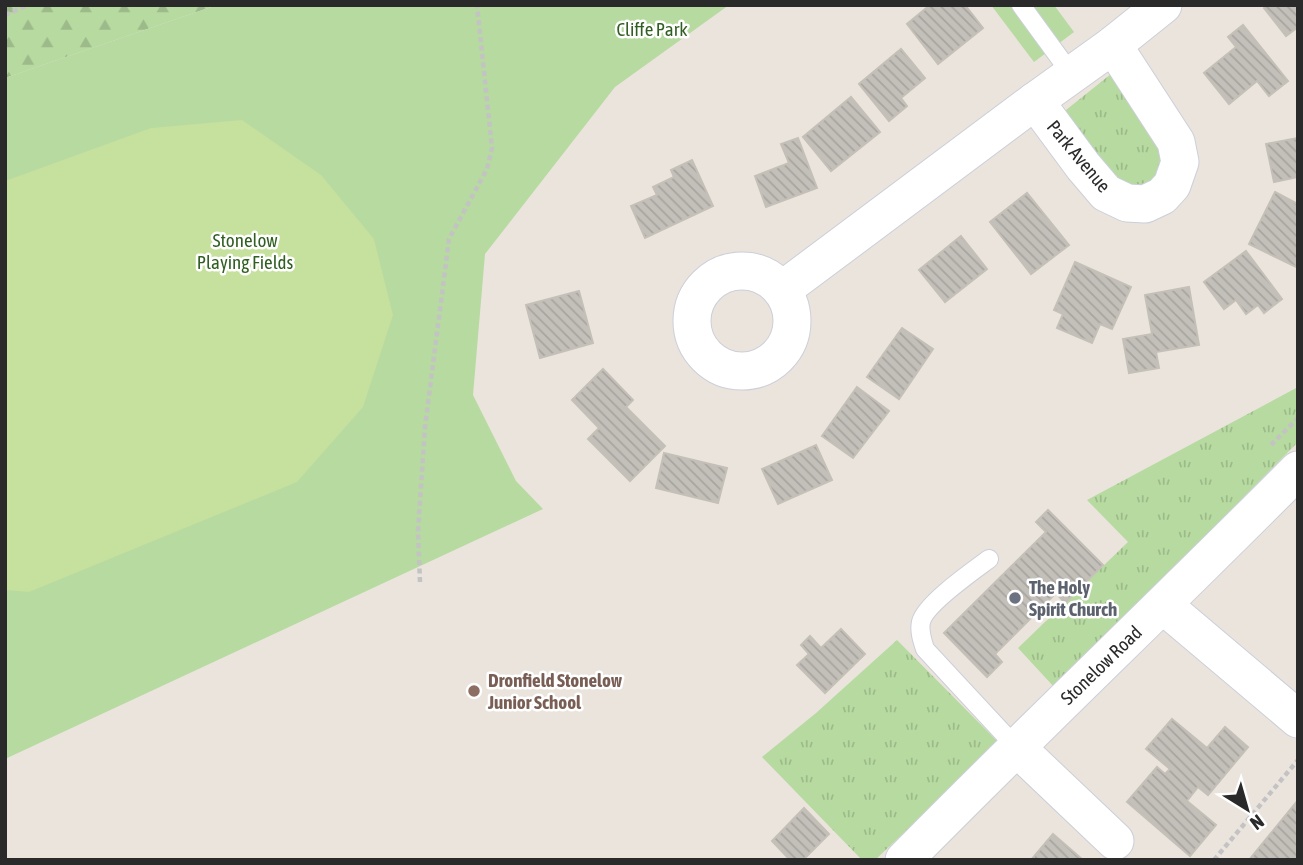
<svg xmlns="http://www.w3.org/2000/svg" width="1303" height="865" font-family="'Asap Condensed',sans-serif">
	<defs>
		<pattern id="grass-tufts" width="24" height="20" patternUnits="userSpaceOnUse" patternTransform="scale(1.75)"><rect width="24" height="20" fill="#b6daa0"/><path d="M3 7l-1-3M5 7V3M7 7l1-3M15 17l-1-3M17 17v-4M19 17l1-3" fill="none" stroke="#9dbb8a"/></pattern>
		<pattern id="forest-firs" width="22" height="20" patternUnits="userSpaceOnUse" patternTransform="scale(1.75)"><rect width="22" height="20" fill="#b6daa0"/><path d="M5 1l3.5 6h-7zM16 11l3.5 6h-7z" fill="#9dbb8a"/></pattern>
		<pattern id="building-back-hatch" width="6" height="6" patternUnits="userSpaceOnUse" patternTransform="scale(1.75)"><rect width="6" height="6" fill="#c3bfb9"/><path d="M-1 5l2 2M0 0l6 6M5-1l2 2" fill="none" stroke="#a8a49f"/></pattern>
	</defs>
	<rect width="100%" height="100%" fill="#eae4dd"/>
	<g fill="url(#grass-tufts)">
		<path d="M1116,70L1167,149L1161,181L1131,194L1061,114Z"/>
		<path d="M1298,387V442L1055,688L1018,648L1128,542L1087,500Z"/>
		<path d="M897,640L999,743L875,860H862L762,757L816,713Z"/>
	</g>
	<path fill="url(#forest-firs)" d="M5,5H217L5,78Z"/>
	<g fill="#b6daa0">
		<path d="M217,5H729L615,87L485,254L473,395L516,481L543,509L5,759V78Z"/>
		<path d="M991,5H1054L1074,32L1034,62Z"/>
	</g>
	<path fill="#c6e09d" d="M242,120L321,175L374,239L393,315L363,407L297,482L29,592L5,590V181L151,128Z"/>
	<g fill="url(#building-back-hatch)" stroke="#c5c0b7" stroke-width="2">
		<path d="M930,5H965L983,28L938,64L907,24Z"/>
		<path d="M1267,5H1298V27L1286,36L1264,8Z"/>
		<path d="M1243,25L1288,81L1269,96L1257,81L1229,104L1204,73L1236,47L1228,37Z"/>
		<path d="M901,49L925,78L901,98L907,106L889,121L859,84Z"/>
		<path d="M851,97L880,132L831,171L803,137Z"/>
		<path d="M798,138L817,188L766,207L755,176L789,163L781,144Z"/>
		<path d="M1298,138V177L1274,182L1266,144Z"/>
		<path d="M692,160L713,206L645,238L631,206L657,195L653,187L674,177L671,170Z"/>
		<path d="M1275,192L1298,204V268L1249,244Z"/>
		<path d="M1027,193L1069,245L1031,274L990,222Z"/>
		<path d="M961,236L987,269L945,302L919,270Z"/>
		<path d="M1246,251L1282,299L1264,313L1258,305L1246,314L1236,300L1224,309L1204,282Z"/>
		<path d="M1075,262L1131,287L1112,329L1100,324L1092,343L1057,328L1063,314L1054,310Z"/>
		<path d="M1189,287L1199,345L1156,352L1159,368L1129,373L1123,339L1152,334L1145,295Z"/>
		<path d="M579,291L593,343L540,358L526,305Z"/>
		<path d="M902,328L933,349L899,399L867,377Z"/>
		<path d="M603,369L633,400L626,407L665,446L630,481L588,439L599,428L572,400Z"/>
		<path d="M857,387L889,411L853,458L822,436Z"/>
		<path d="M816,445L832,480L778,504L762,469Z"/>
		<path d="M664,453L727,468L718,503L656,488Z"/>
		<path d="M1048,510L1103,565L1065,603L1056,593L995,654L1002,662L987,677L944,633L1046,532L1036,522Z"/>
		<path d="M841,629L865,654L825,693L797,665L809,654L801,645L810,636L821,648Z"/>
		<path d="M1172,719L1207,748L1225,727L1248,747L1208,795L1198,787L1187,801L1216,825L1190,856L1127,802L1157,767L1165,774L1170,769L1146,749Z"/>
		<path d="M1298,800V860H1249Z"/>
		<path d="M804,808L829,834L803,860H790L772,841Z"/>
		<path d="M1053,834L1083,860H1031Z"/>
	</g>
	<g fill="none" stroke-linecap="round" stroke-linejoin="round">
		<defs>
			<g id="service">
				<path d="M1021,5L1072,75"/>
				<path d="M989,559C973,571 925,604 921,622C919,631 922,640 925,649L1016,747"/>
			</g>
			<g id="minor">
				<path d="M1035,101L1083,166L1106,193L1127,203L1145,204L1162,196L1172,185L1180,162L1176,142L1113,45"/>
				<circle cx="742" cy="321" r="50"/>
				<path d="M782,290L1035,101L1113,45L1163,5"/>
				<path d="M1163,605L1298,719"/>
				<path d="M1016,747L1115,841"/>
				<path d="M904,860C1034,728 1168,601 1298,470"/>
			</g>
		</defs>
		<use href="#service" stroke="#cccfd9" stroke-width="20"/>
		<use href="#minor" stroke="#cccfd9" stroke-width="39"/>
		<g stroke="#c3c3c3" stroke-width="4.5" stroke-dasharray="5 3.5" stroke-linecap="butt">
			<path d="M5,15L28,5"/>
			<path d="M1271,445L1298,418"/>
			<path d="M420,582L418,531L425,427L449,239L487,169L492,148L477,5"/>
			<path d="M1214,860L1298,760"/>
		</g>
		<use href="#service" stroke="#fff" stroke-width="18"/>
		<use href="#minor" stroke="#fff" stroke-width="37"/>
	</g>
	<circle fill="#6b7280" stroke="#fff" stroke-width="2.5" cx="1015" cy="598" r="7"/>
	<circle fill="#8d6e63" stroke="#fff" stroke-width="2.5" cx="474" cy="691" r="7"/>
	<g text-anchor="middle" stroke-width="5" stroke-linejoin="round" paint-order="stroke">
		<g font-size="19" fill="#315e22" stroke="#fff">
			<text x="652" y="36">Cliffe Park</text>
			<text x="245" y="247">Stonelow<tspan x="245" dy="22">Playing Fields</tspan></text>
		</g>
		<g font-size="19" fill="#2a2a2a" stroke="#fff">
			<text transform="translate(1079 156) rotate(50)" y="7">Park Avenue</text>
			<text transform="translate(1101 665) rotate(-44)" y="7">Stonelow Road</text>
		</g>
		<g font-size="19" font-weight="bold" fill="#5b616d" stroke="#fff" text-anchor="start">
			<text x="1029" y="594">The Holy<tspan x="1029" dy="22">Spirit Church</tspan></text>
		</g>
		<g font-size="19" font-weight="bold" fill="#785e54" stroke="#fff" text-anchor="start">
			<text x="488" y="687">Dronfield Stonelow<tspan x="488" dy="22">Junior School</tspan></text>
		</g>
	</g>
	<rect width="1303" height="865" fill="none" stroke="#2a2a2a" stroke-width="14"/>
	<g transform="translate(1247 809) rotate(143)" stroke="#ffffff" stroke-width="5" paint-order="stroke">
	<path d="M0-5L12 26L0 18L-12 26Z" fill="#2a2a2a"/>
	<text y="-10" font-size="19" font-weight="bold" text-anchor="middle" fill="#2a2a2a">N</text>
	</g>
</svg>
